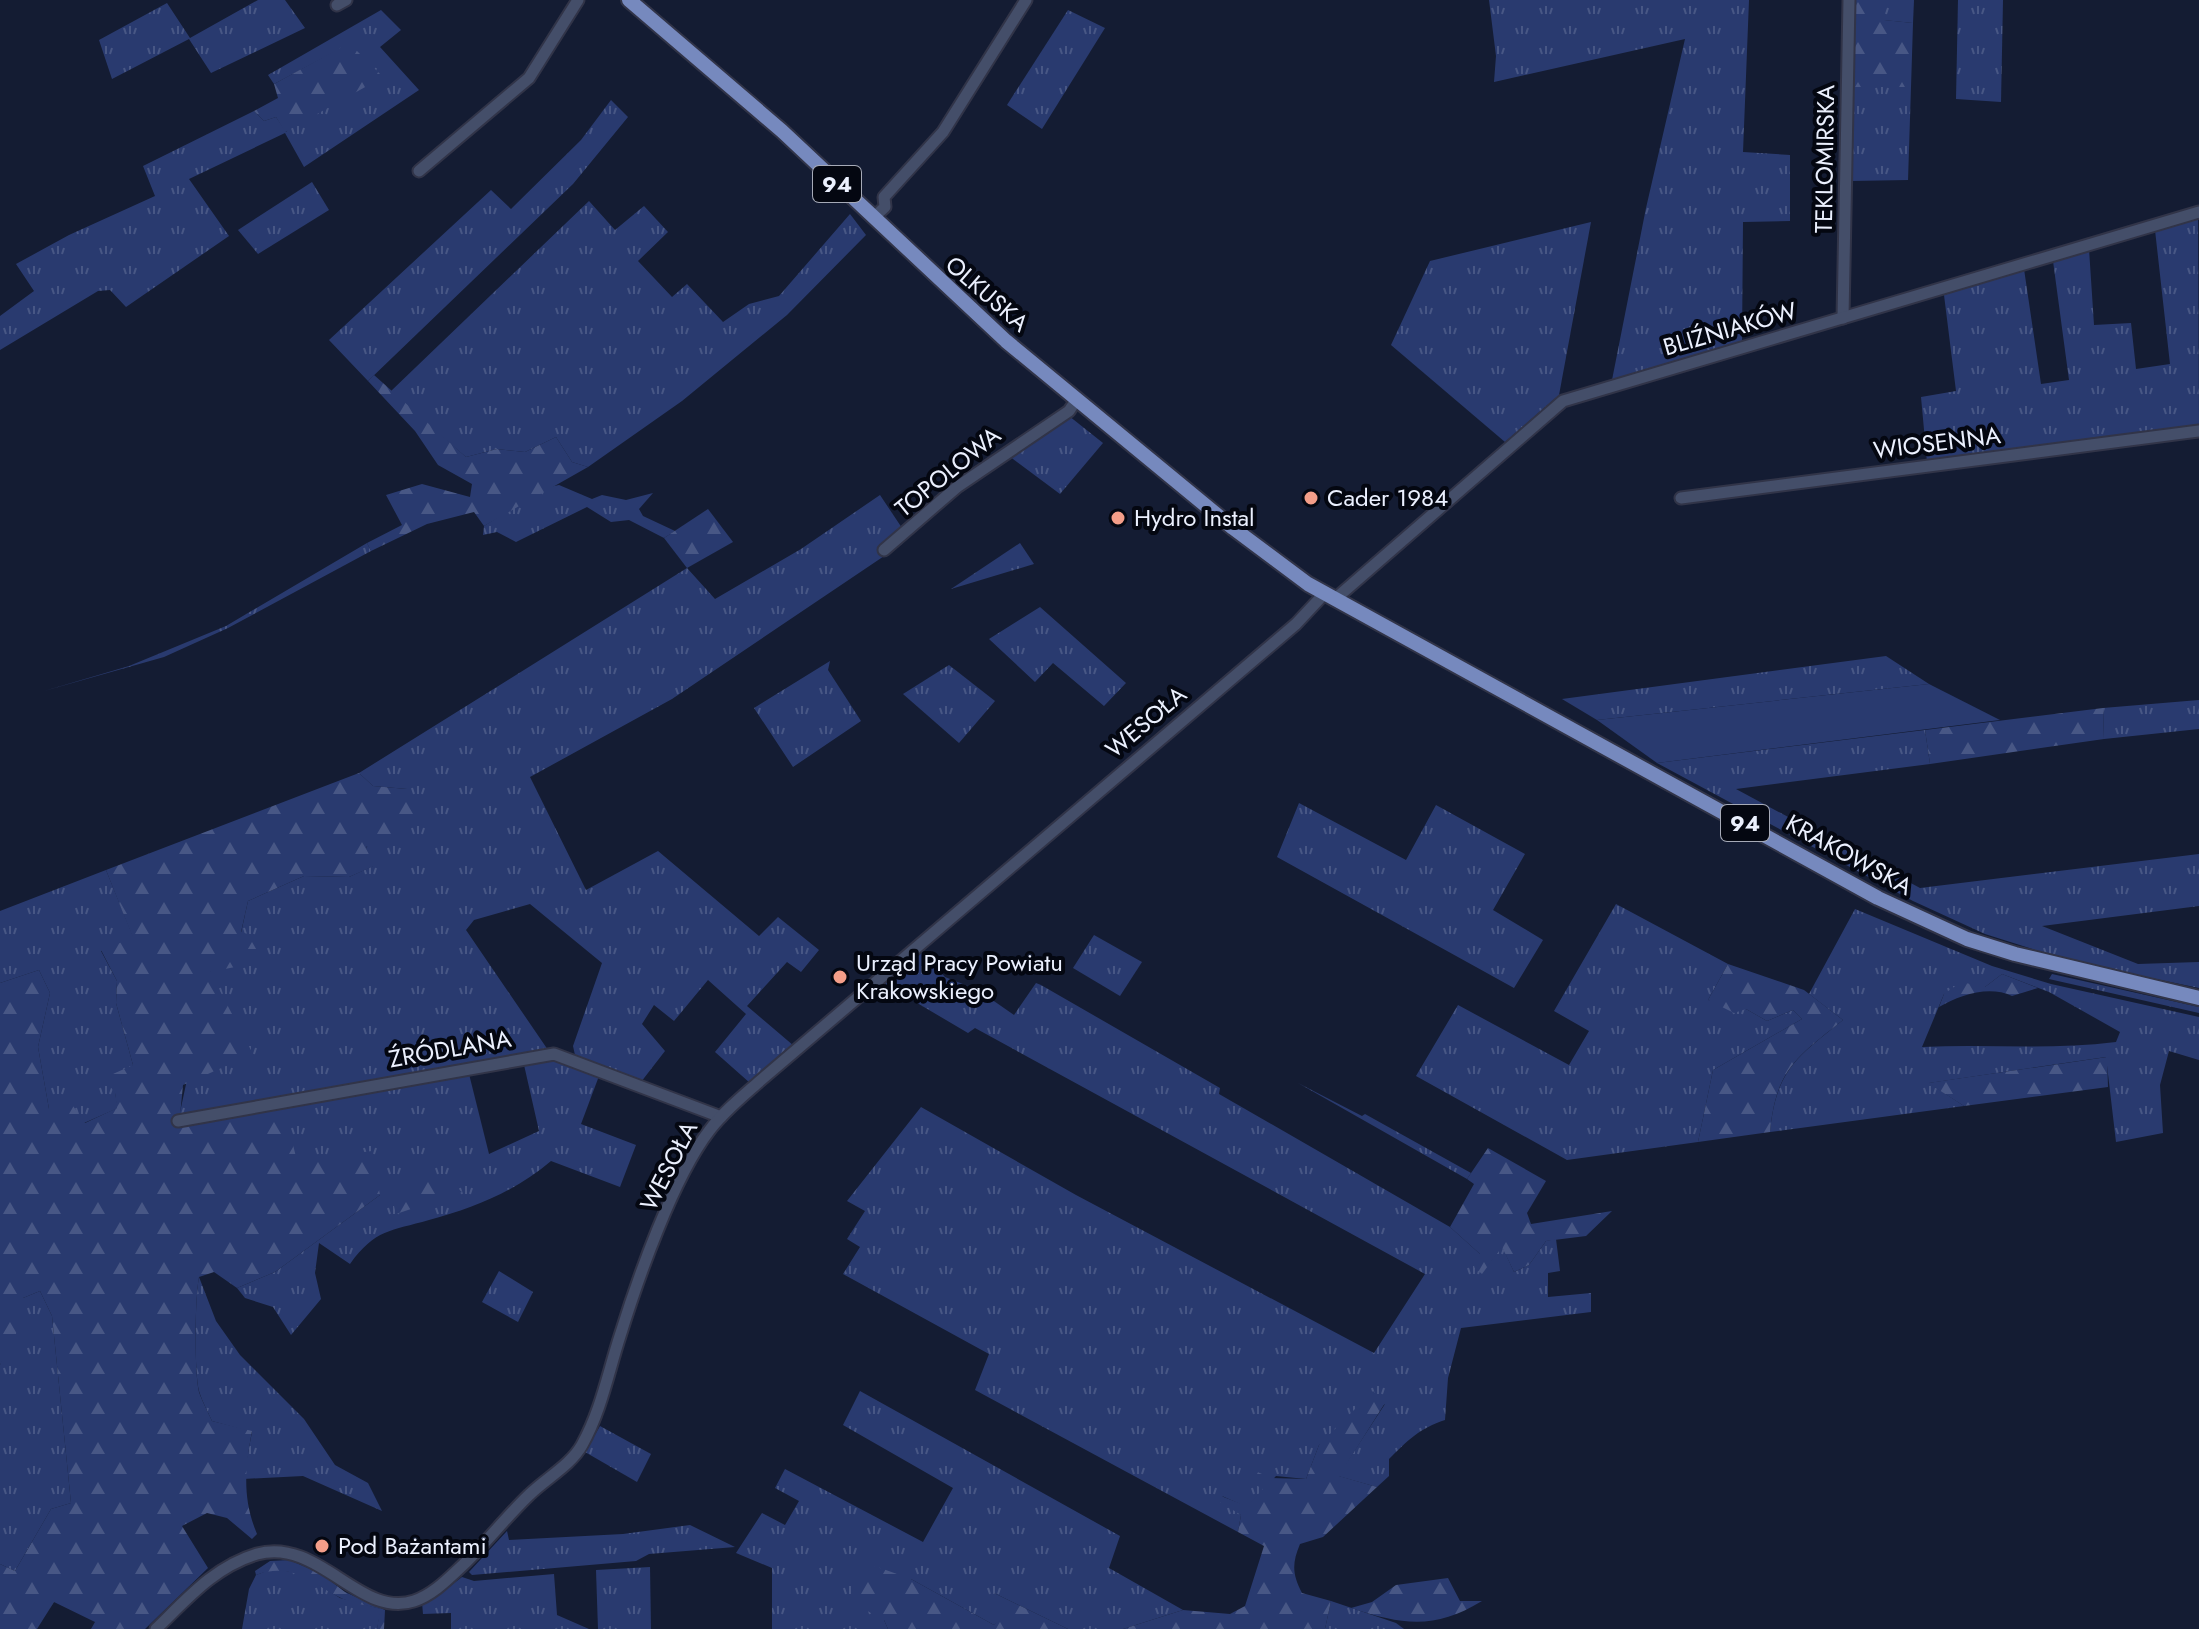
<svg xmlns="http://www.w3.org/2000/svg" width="2199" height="1629" font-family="Jost,sans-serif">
	<defs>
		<pattern id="grass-tufts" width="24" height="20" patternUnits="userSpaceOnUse" patternTransform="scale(2)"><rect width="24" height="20" fill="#293a6f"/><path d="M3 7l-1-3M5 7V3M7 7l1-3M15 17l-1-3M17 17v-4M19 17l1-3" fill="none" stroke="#485785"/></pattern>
		<pattern id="forest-firs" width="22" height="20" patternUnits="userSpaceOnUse" patternTransform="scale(2)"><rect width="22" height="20" fill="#293a6f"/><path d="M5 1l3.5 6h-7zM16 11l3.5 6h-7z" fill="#485785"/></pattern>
	</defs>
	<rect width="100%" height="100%" fill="#141c33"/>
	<g fill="url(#grass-tufts)" fill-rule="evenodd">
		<path d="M258,0H285L305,28L211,73L189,39L112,79L99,40L167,3L190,38Z"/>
		<path d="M1489,0H1749L1743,152L1790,155V221L1743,222L1742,342L1612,380L1646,208L1685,39L1494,82L1496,56Z"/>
		<path d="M1884,0H1914L1913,23L1883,20Z"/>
		<path d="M1958,0H2003L2001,102L1956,99Z"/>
		<path d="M381,10L401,30L380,47L419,90L304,167L285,133L189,179L229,236L126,307L110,290L98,291L0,350V316L34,291L16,264L69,235L155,196L143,166L254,111L264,121L276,117L286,132L349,44L274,84L268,75Z"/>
		<path d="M1068,10L1105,28L1042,129L1007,105Z"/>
		<path d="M1853,87H1911L1908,180L1850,181Z"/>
		<path d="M611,100L628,117L573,184L368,381L329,340L491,190L511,209L581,140Z"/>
		<path d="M312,182L329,210L258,254L238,230Z"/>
		<path d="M589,201L615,230L644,206L668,232L638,261L672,297L687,284L723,322L749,304L779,296L850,214L866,235L787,315L682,401L588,467L572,462L556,437L525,452L497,449L466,457L390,392Z"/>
		<path d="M2198,218L2199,429L1927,462L1921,397L1956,391L1944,295L2024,269L2041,384L2069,380L2053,261L2089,249L2094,325L2131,323L2136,369L2170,364L2155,230Z"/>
		<path d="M1591,222L1559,395L1505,442L1391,345L1430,261Z"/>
		<path d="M1069,416L1103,443L1060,494L1009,456Z"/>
		<path d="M559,485L592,499L602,495L626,500L653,493L639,509L643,516L675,531L664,538L629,520L611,522L587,507L516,542L497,532L483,535L484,526L545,488Z"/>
		<path d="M880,495L904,531L902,544L672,699L530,777L586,890L658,851L759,936L778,917L819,950L801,972L787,962L747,1006L794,1046L750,1083L715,1052L746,1014L708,980L674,1021L654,1005L642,1024L665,1051L641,1082L602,1068L581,1124L636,1145L620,1187L551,1161C516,1191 474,1208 429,1220C391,1231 375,1229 350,1264L319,1243L315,1273L321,1299L291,1335L273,1307L245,1298L237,1288L275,1272L380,1195L179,1117L210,972L241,933L248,901L304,876L349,877L373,866L366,848L407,789L373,786L359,773L687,568L715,599L801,549ZM530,904L602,963L573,1046L575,1055L548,1050L466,930L474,920ZM522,1056L539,1131L489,1154L467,1066Z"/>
		<path d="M367,543L371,551L228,628L164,657L44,691L129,666L226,626Z"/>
		<path d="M1020,543L1034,564L951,589Z"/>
		<path d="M1040,607L1126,683L1104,706L1053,663L1035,682L989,639Z"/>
		<path d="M1886,656L1929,684L1597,720L1562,699Z"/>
		<path d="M830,661L828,670L861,721L793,767L754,708Z"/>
		<path d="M949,665L995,701L959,743L903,694Z"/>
		<path d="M2199,700V729L2104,739L2103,708Z"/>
		<path d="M1925,730L1930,764L1736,789L1920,888L2199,854V906L2042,926L2138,964L2199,962V988L2070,961L1985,934L1913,901L1657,763Z"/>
		<path d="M1299,803L1406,860L1436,805L1525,854L1493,910L1543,940L1514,988L1277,857Z"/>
		<path d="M106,870L134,939L101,951L117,981L116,1003L133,1065L115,1093L118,1108L84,1123L49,1109L38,1047L50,993L39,970L0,983V911Z"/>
		<path d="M1616,904L1728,964L1708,1000L1746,1009L1767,1021L1793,1010L1802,1019L1713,1070L1698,1142L1567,1160L1416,1076L1458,1005L1569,1065L1589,1031L1554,1011Z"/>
		<path d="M1855,909L1992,966L2051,984L2199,1017V1060L2169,1051L2160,1085L2163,1133L2116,1142L2106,1057L1929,1083L1964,1106L1770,1132C1776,1070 1797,1057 1843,1020L1809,994ZM2002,974L2049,992L2120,1032L2116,1042C2052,1050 1987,1044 1922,1047L1944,994L1985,987Z"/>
		<path d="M1094,935L1142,962L1120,996L1073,968Z"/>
		<path d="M923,952L945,977L978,990L1014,1015L1036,983L1041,985L1220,1088L1219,1094L1450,1227L1480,1254L1482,1273L1502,1246L1514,1272L1529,1265L1546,1241L1556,1239L1560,1271L1548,1273V1297L1591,1293V1312L1461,1328L1448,1378L1445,1420C1420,1428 1407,1441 1389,1459V1476L1377,1487L1338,1476L1385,1404L1319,1445L1306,1479L1276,1476L1247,1507L1222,1496L1241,1515L1238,1532L975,1390L989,1354L843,1274L860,1247L847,1239L865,1211L847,1201L921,1107L1076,1195L1374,1353L1425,1274L975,1028L968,1033L885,984Z"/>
		<path d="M2052,974L2199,1007V1013L2049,979Z"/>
		<path d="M1298,1083L1362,1116L1365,1114L1471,1173L1467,1179Z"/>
		<path d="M499,1271L533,1292L518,1322L482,1302Z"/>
		<path d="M199,1277L216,1321L240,1355L304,1419L335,1465L368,1483L382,1511L303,1476L243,1479L252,1432L212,1421C208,1412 202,1401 199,1391C194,1371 195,1298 199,1277Z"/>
		<path d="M40,1291L52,1316L71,1503L51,1509L15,1571L0,1564V1365L23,1298Z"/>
		<path d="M860,1391L1120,1536L1109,1568L1183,1610L1123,1629H1068L994,1593L1003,1618L994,1625L911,1579L884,1620L888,1629H772V1568L736,1553L762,1513L785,1525L799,1501L775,1488L785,1469L923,1542L953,1488L843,1425Z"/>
		<path d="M600,1426L651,1454L637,1482L585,1452Z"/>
		<path d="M690,1525L735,1547L649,1554L636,1561L472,1575L469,1572L507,1531L509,1540L623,1534Z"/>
		<path d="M650,1567L651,1629H598L596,1570Z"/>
		<path d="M272,1569L300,1573L340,1598L381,1609L377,1629H242L249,1589L256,1575Z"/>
		<path d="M554,1574L557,1615L589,1629H451V1613L423,1614L422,1602L440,1594L462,1577L474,1581Z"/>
		<path d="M1331,1601L1396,1623L1404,1629H1325Z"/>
	</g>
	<g fill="url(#forest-firs)">
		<path d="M1854,0H1884V20L1913,23L1911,87H1853Z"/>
		<path d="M349,43L383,77L285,132L276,117L264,121L254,111L278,98L274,84Z"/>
		<path d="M374,375L466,457L497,449L525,452L556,437L572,462L588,467L484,526L474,512L427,524L371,551L367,543L402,525L386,495L422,484L470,497L472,484L438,465L415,431L368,381Z"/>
		<path d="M708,509L733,542L687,568L664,538Z"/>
		<path d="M2103,708L2104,739L1930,764L1925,730Z"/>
		<path d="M359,773L373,786L407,789L416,821L366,847L374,866L349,877L304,876L248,901L241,932L268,940L263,949H242L240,966L210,972L253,1054L183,1085L180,1116L282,1100L297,1161L372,1151L380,1195L275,1272L237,1288L214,1272L199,1277C195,1298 194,1371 199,1392C202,1401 208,1412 212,1421L252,1431C245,1469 242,1498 257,1534L252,1539L227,1518L207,1513L182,1526L208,1568L145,1629H91L95,1622L54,1602L37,1629H0V1564L15,1571L51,1509L71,1503L52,1316L40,1291L23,1298L24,1318L0,1365V983L39,970L50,993L38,1047L49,1109L73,1106L85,1123L117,1108L115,1093L104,1078L133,1065L116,1003L117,981L101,950L133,938L106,870Z"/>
		<path d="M1728,964L1804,990L1843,1020C1797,1057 1776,1069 1770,1132L1698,1142L1713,1070L1802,1019L1793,1010L1767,1021L1746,1009L1734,1013L1708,1000Z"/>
		<path d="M2002,974L2038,988L2012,996C1989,985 1960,995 1939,1007L1944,994L1961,982L1985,987Z"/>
		<path d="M2107,1057L2108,1087L1964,1106L1928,1083Z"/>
		<path d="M1488,1148L1546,1181L1527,1213L1531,1224L1612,1211L1586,1236L1546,1241L1529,1265L1514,1272L1502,1247L1482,1274L1474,1267L1480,1254L1450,1227L1474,1184L1467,1179Z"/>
		<path d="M441,1176L462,1192L396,1214L392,1198L411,1186Z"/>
		<path d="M1373,1391L1385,1403L1339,1476L1377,1487L1323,1537L1300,1544C1292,1563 1292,1574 1302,1593L1331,1601L1325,1629H1123L1183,1610L1230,1614L1245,1606L1264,1546L1238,1532L1241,1515L1218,1501L1221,1496L1247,1506L1263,1489L1240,1476L1244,1466L1271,1478L1306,1479L1319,1445Z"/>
		<path d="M289,1560L320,1573L345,1592L385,1610L384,1629H377L380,1609C366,1605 350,1603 337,1596C309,1581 290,1562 256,1575L255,1571L270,1561Z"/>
		<path d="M869,1564L911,1579L994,1625L1002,1617L986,1605L994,1593L1068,1629H888L884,1620L849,1601L861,1568Z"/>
		<path d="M1448,1578L1460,1601H1482C1436,1629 1405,1626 1351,1608L1372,1602L1396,1585Z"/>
	</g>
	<path fill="#293a6f" d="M1929,684L2000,720L1657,763L1597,720Z"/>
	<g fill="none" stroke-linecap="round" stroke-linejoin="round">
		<defs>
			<g id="minor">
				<path d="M337,5L346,0"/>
				<path d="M419,171L529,78L578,0"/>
				<path d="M873,218L885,207L884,197L943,132L1026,0"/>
				<path d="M1843,318L1849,0"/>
				<path d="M1681,498L2199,431"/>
				<path d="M884,550L957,487L1069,411L1077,399"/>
				<path d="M1334,600L1563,401L2199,212"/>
				<path d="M178,1121L554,1054L721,1117"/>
				<path d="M156,1629C187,1599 214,1567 257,1554C319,1537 360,1619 414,1601C433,1595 449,1578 463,1565C486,1543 506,1517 529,1495C545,1479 571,1465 582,1445C601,1411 608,1373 620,1336C638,1278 673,1178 709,1131C723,1112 743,1096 761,1080L1296,624L1324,594"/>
			</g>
			<path id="major" d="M629,0L782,131L1006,341L1233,528L1308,584L1878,898L1967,939L2015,954L2199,998"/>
		</defs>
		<use href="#minor" stroke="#313448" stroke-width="15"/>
		<use href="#major" stroke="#313448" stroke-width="18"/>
		<use href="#minor" stroke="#444e69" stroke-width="11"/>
		<use href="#major" stroke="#7689be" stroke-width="14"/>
	</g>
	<g fill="#f49e89" stroke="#040711" stroke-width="3">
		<circle cx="1311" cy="498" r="8"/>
		<circle cx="1118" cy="518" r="8"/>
		<circle cx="840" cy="977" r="8"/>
		<circle cx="322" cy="1546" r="8"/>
	</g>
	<g text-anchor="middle" stroke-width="8" stroke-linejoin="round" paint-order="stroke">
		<g fill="#040711" stroke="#a6aab7" stroke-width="2">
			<rect x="813" y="166" width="48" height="36" rx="6"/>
			<rect x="1721" y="805" width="48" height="36" rx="6"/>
		</g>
		<g font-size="22" font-weight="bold" fill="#ebf0fe">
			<text x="837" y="192">94</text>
			<text x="1745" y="831">94</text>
		</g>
		<g font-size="24" fill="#ebf0fe" stroke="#040711">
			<text transform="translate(1825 159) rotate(-89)" y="8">TEKLOMIRSKA</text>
			<text transform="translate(987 294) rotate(41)" y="8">OLKUSKA</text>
			<text transform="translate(1730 329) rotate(-16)" y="8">BLIŹNIAKÓW</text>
			<text transform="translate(1937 443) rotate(-7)" y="8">WIOSENNA</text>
			<text transform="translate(948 472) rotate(-39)" y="8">TOPOLOWA</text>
			<text transform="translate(1146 722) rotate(-40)" y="8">WESOŁA</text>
			<text transform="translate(1849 855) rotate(29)" y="8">KRAKOWSKA</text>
			<text transform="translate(450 1049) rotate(-10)" y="8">ŹRÓDLANA</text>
			<text transform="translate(669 1166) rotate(-63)" y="8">WESOŁA</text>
		</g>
		<g font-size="24" fill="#ebf0fe" stroke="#040711" text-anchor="start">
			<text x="1327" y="506">Cader 1984</text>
			<text x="1134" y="526">Hydro Instal</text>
			<text x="856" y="971">Urząd Pracy Powiatu<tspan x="856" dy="28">Krakowskiego</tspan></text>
			<text x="338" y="1554">Pod Bażantami</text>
		</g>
	</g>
</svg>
